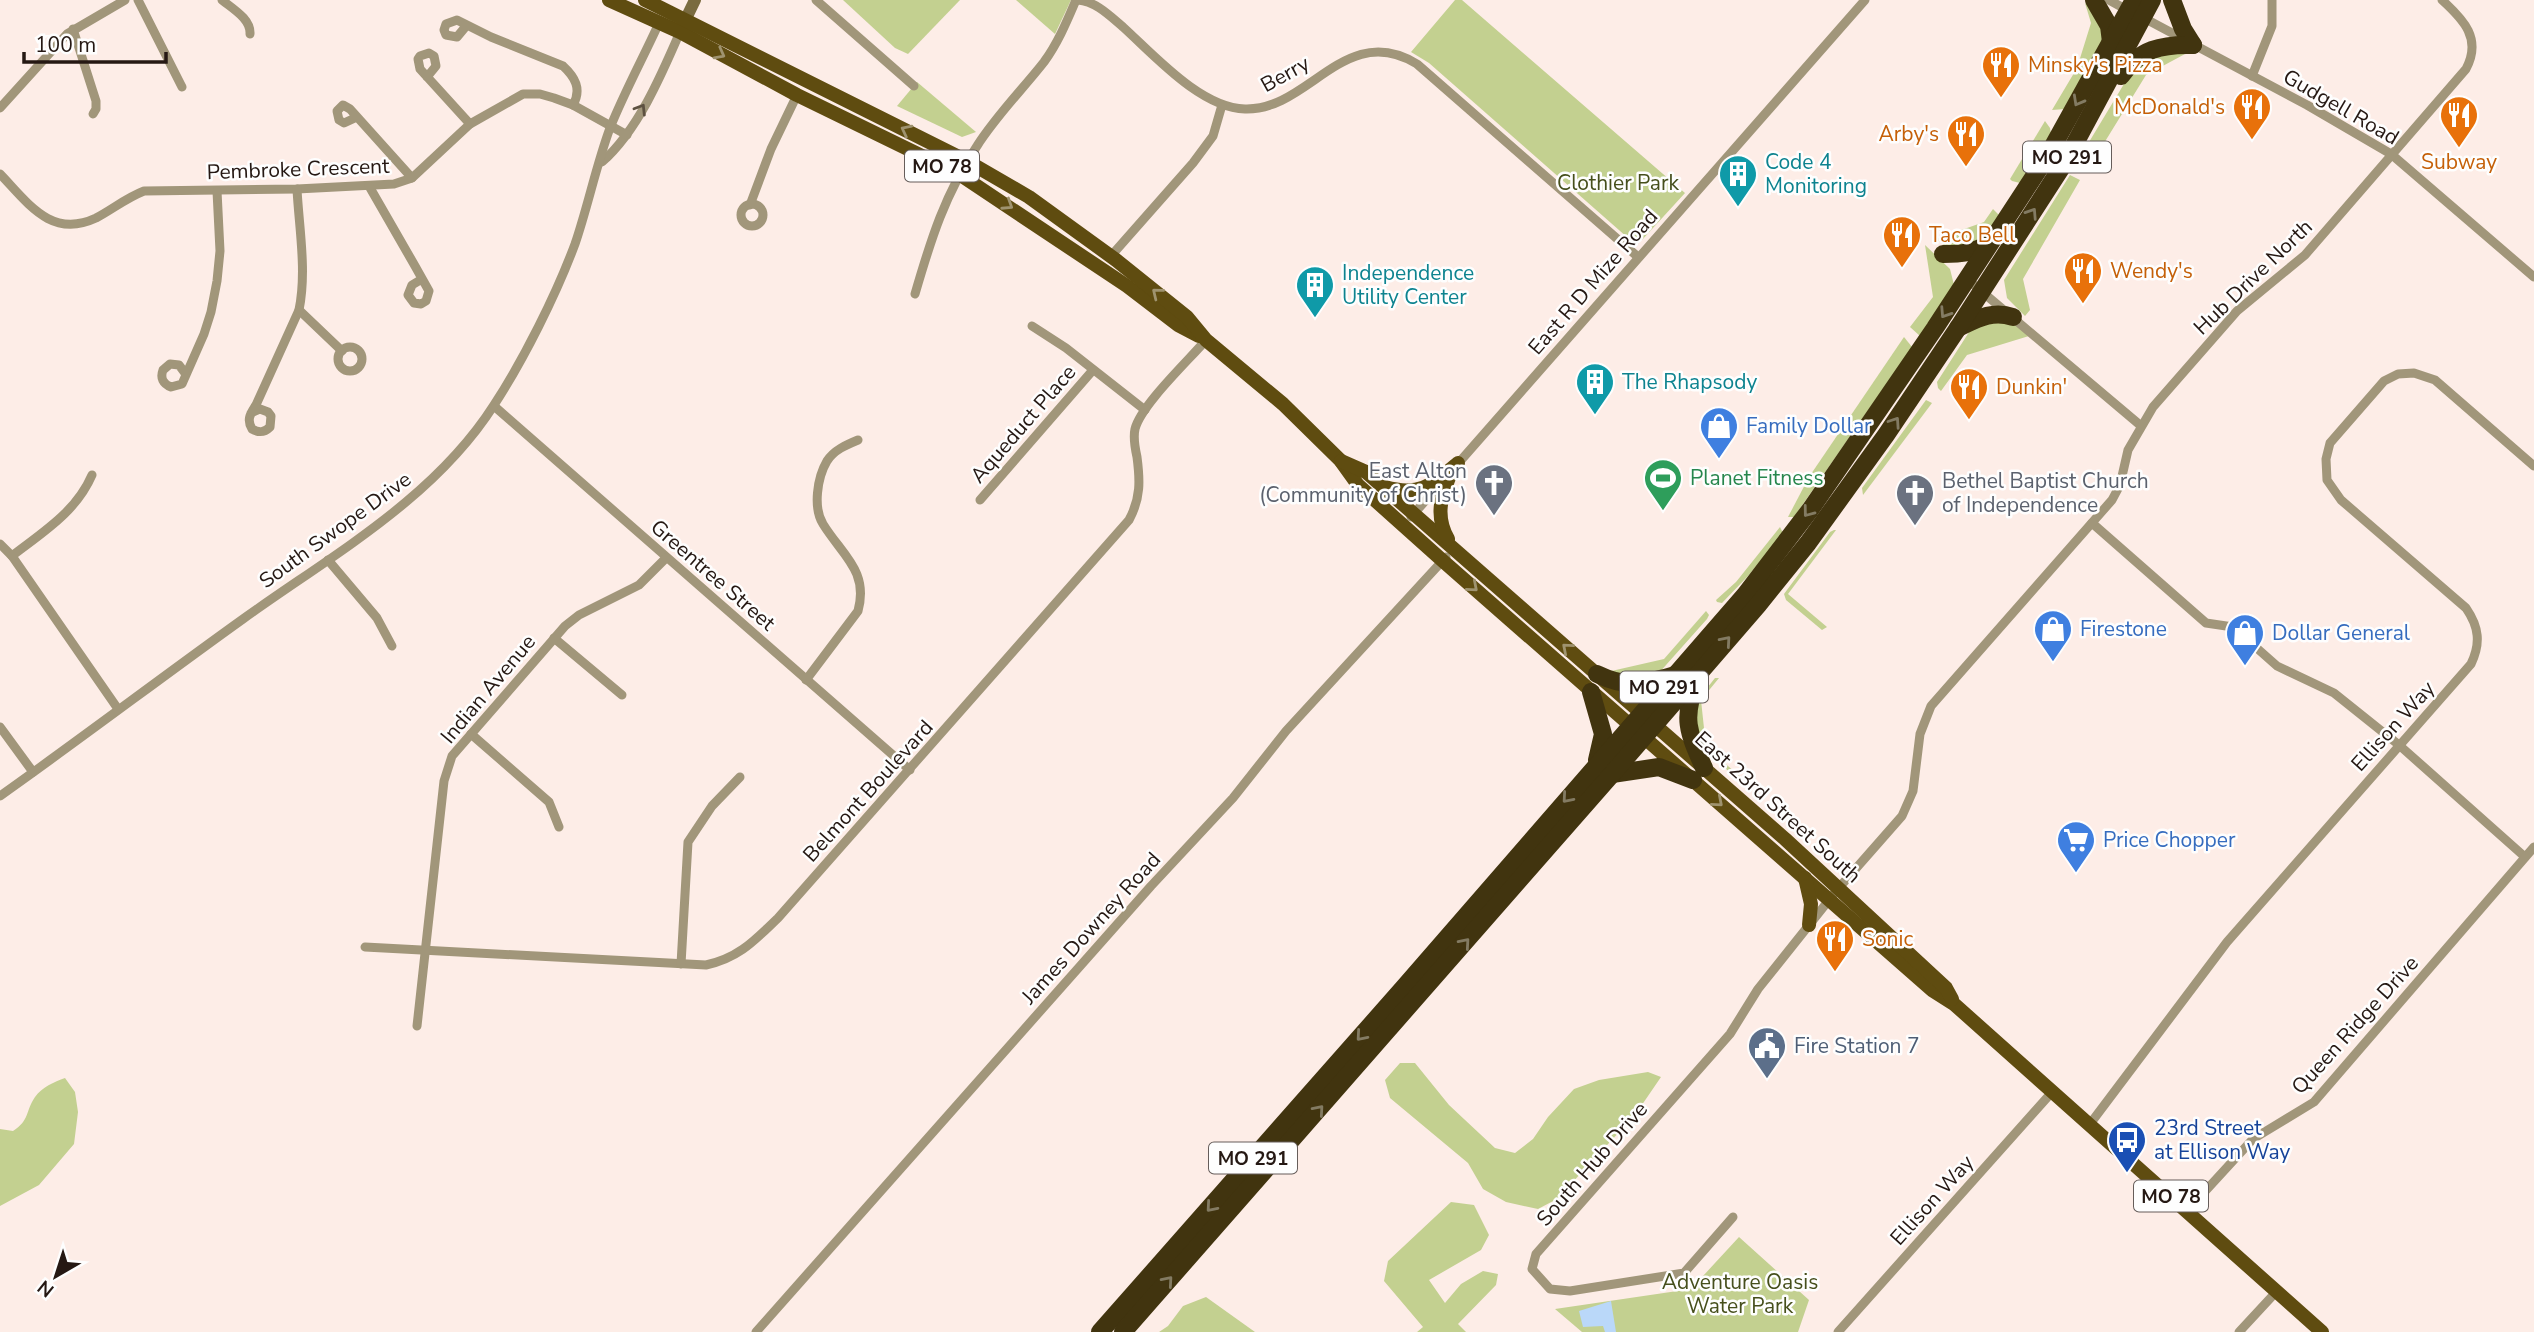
<svg xmlns="http://www.w3.org/2000/svg" width="2534" height="1332" font-family="'Nunito Sans',sans-serif">
	<rect width="100%" height="100%" fill="#fdede7"/>
	<g fill="#c3d090">
		<path d="M843,0H960L908,54L895,48Z"/>
		<path d="M1016,0H1071L1055,34Z"/>
		<path d="M1455,0H1462L1685,193L1642,240L1635,241L1628,238L1429,63L1411,52Z"/>
		<path d="M2085,3L2093,9L2105,38L2065,109L2052,110L2077,68L2091,23Z"/>
		<path d="M2177,51L2185,54L2146,75L2093,161V172L2081,163L2080,157L2136,64Z"/>
		<path d="M917,82L976,132L962,137L897,106Z"/>
		<path d="M2045,121L2050,128L2051,134L2020,183L2012,181L2010,179Z"/>
		<path d="M2070,175L2080,180L2023,279L2030,310L2025,316L2007,298L2004,280Z"/>
		<path d="M1993,209L1999,215L1986,236L1976,245H1944L1936,239L1984,222Z"/>
		<path d="M1925,245L1950,269L1954,285L1920,336L1910,327L1933,297Z"/>
		<path d="M2013,322L2029,336L1967,355L1941,391L1938,388L1937,382L1971,329L1979,324Z"/>
		<path d="M1904,337L1912,347L1794,517H1788L1809,477Z"/>
		<path d="M1926,400L1932,403L1863,495L1862,488Z"/>
		<path d="M1780,527L1783,533L1748,576L1722,603L1717,602L1716,600L1736,582Z"/>
		<path d="M1834,530H1836L1788,594L1827,627L1822,630L1786,600L1784,594L1830,532Z"/>
		<path d="M1706,611L1709,615L1707,619L1658,674L1646,679L1607,672L1664,659Z"/>
		<path d="M1715,678H1719L1701,700L1706,747L1743,779L1741,780L1737,779L1698,743L1696,702Z"/>
		<path d="M1400,1063H1415L1449,1105L1495,1148L1515,1153L1533,1139L1548,1117L1574,1089L1599,1080L1648,1072L1661,1077L1635,1115L1557,1199L1538,1209L1506,1202L1483,1189L1468,1163L1390,1098L1385,1080Z"/>
		<path d="M65,1078L75,1092L78,1112L74,1144L39,1185L0,1206V1129L13,1131C30,1120 25,1112 35,1097C42,1087 54,1082 65,1078Z"/>
		<path d="M1451,1202L1474,1205L1489,1235L1481,1250L1429,1280L1445,1303L1461,1284L1483,1271L1498,1274L1496,1285L1458,1324L1466,1332H1417L1423,1327L1384,1281L1388,1261Z"/>
		<path d="M1739,1237L1809,1300L1798,1332H1582L1555,1309L1691,1289Z"/>
		<path d="M1206,1297L1255,1332H1159L1168,1326L1183,1306Z"/>
	</g>
	<path fill="#bad8f9" d="M1611,1301L1616,1332H1605L1603,1326L1583,1327L1579,1311Z"/>
	<g fill="none" stroke-linecap="round" stroke-linejoin="round">
		<g stroke="#a1967a" stroke-width="9">
			<path d="M138,0L182,87"/>
			<path d="M222,0C233,9 251,19 250,34"/>
			<path d="M816,0L914,86"/>
			<path d="M1078,0C1095,1 1110,16 1123,27C1155,56 1201,108 1245,109C1309,111 1345,20 1417,64L1638,257"/>
			<path d="M2109,0L2129,11"/>
			<path d="M2142,17L2307,105L2391,154L2534,277"/>
			<path d="M467,25L457,37L446,35L444,30L446,24L457,20L491,37L563,66C575,77 582,89 573,105"/>
			<path d="M73,29L96,101V109L93,114"/>
			<path d="M2252,76L2272,26V0"/>
			<path d="M427,77L436,66L434,56L429,53L420,56L418,59L420,69L470,124"/>
			<path d="M0,108L67,34L125,0"/>
			<path d="M357,117L344,123L339,120L337,111L343,105L350,109L412,178"/>
			<path d="M602,162C638,130 661,76 680,32"/>
			<path d="M0,174C28,203 51,239 96,218C113,209 126,198 144,191L297,189L394,184L412,178L470,124L523,94H540L554,98L573,105L627,135"/>
			<path d="M369,186L415,266L429,291L426,301L421,304L414,303L408,295L412,285L422,279"/>
			<circle cx="752" cy="215" r="11"/>
			<path d="M750,205L771,149L797,95"/>
			<path d="M1111,256L1193,163L1213,136L1222,105"/>
			<path d="M1967,279L2140,425"/>
			<path d="M915,294C931,239 945,194 977,146C996,116 1022,90 1044,62C1058,43 1067,21 1076,0"/>
			<path d="M299,310L342,351"/>
			<path d="M1032,326L1066,348L1145,410"/>
			<circle cx="350" cy="359" r="12"/>
			<path d="M185,373L179,365L170,364L163,370C160,378 163,384 171,387L182,384L204,334L211,312L217,281L220,251L217,191"/>
			<path d="M494,406L910,770"/>
			<path d="M251,413L260,409L268,412L271,416L270,427C264,433 259,433 252,429C246,419 251,413 256,405L299,310C307,271 299,228 297,189"/>
			<path d="M1455,467L1865,0"/>
			<path d="M980,500L1093,370"/>
			<path d="M1411,517L1441,483"/>
			<path d="M2092,523L2206,623L2233,627L2277,666L2334,693L2399,745L2525,857"/>
			<path d="M0,544L12,556L118,709"/>
			<path d="M12,556C43,532 76,512 92,475"/>
			<path d="M328,560L377,618L392,646"/>
			<path d="M554,638L622,695"/>
			<path d="M806,680L858,611C869,571 842,555 823,524C813,508 817,478 827,461C834,450 846,445 858,440"/>
			<path d="M0,727L33,772"/>
			<path d="M471,734L549,802L559,827"/>
			<path d="M0,796C82,738 162,677 243,619C332,555 434,499 494,405C524,359 556,295 575,244C588,206 596,166 610,128C624,93 643,58 659,23"/>
			<path d="M365,947L706,965C739,958 755,940 778,918L1129,520C1141,498 1140,480 1137,457C1135,448 1133,438 1135,429C1141,405 1189,360 1206,340"/>
			<path d="M681,964L688,842L712,806L740,777"/>
			<path d="M417,1026L444,781L452,756L565,626L579,615L639,585L666,558"/>
			<path d="M2090,1124L2227,942L2471,664C2481,643 2479,627 2466,608L2341,500L2327,480L2326,459L2330,443L2384,381L2398,374L2414,373L2435,380L2534,466"/>
			<path d="M2187,1211L2253,1139L2314,1102L2534,847"/>
			<path d="M1733,1217L1684,1273L1570,1291L1550,1289L1532,1269L1536,1254L1730,1034L1758,989L1837,890L1902,816L1913,791L1920,734L1931,706L2112,500L2120,485L2128,450L2153,407L2237,311L2305,255L2466,69C2482,39 2464,20 2442,0"/>
			<path d="M756,1332L1151,886L1233,798L1286,731L1446,557"/>
			<path d="M1838,1332L2053,1091"/>
			<path d="M2239,1332L2277,1291"/>
		</g>
		<path stroke="#7a6b40" stroke-width="12" d="M681,29L695,0"/>
		<g stroke="#5f4c10" stroke-width="14">
			<path d="M609,0L680,32L797,95L959,174L1127,286L1178,325L1199,336"/>
			<path d="M645,0L967,161L1029,197L1116,260L1187,317L1206,340L1283,404L1340,460L1358,485L1443,561L1932,990L1954,1004L2322,1332"/>
			<path d="M1341,461L1366,472L1785,839L1946,988L1952,999"/>
			<path d="M1385,487C1420,497 1432,485 1458,463"/>
			<path d="M1448,539C1434,514 1442,495 1452,470"/>
			<path d="M1805,878L1811,904L1809,925"/>
		</g>
		<g stroke="#41340f" stroke-width="18">
			<path d="M2094,0L2109,26L2111,42"/>
			<path d="M2172,0L2183,29L2193,45"/>
			<path d="M2121,76C2139,49 2162,44 2193,45"/>
			<path d="M1943,254C1960,254 1976,253 1989,243"/>
			<path d="M1958,328C1977,319 1992,310 2013,317"/>
			<path d="M1597,674C1628,689 1643,684 1675,675"/>
			<path d="M1697,682C1681,718 1689,734 1704,768"/>
			<path d="M1591,692L1603,734L1597,760"/>
			<path d="M1612,774L1659,767L1693,780"/>
			<path d="M1100,1332L1406,985L1745,595L1810,510L1935,328L2048,155L2134,0"/>
			<path d="M1123,1332L1612,774L1758,605L1808,543L1886,435L1958,328L2065,162L2152,0"/>
		</g>
	</g>
	<defs><path id="oneway-chevron" d="M-2-3.5L2.5 0L-2 3.5" fill="none" stroke-width="1.6" stroke-linecap="round" stroke-linejoin="round" transform="scale(1.75)"/></defs>
	<g stroke="#9f936f">
		<use href="#oneway-chevron" transform="translate(720 54) rotate(28)"/>
		<use href="#oneway-chevron" transform="translate(906 130) rotate(-153)"/>
		<use href="#oneway-chevron" transform="translate(1008 205) rotate(33)"/>
		<use href="#oneway-chevron" transform="translate(1157 293) rotate(-141)"/>
		<use href="#oneway-chevron" transform="translate(1473 587) rotate(41)"/>
		<use href="#oneway-chevron" transform="translate(1567 648) rotate(-139)"/>
		<use href="#oneway-chevron" transform="translate(1718 802) rotate(41)"/>
	</g>
	<g stroke="#837b63">
		<use href="#oneway-chevron" transform="translate(2078 101) rotate(119)"/>
		<use href="#oneway-chevron" transform="translate(2032 213) rotate(-57)"/>
		<use href="#oneway-chevron" transform="translate(1945 313) rotate(123)"/>
		<use href="#oneway-chevron" transform="translate(1895 422) rotate(-56)"/>
		<use href="#oneway-chevron" transform="translate(1808 512) rotate(127)"/>
		<use href="#oneway-chevron" transform="translate(1726 641) rotate(-49)"/>
		<use href="#oneway-chevron" transform="translate(1567 798) rotate(131)"/>
		<use href="#oneway-chevron" transform="translate(1465 943) rotate(-49)"/>
		<use href="#oneway-chevron" transform="translate(1361 1036) rotate(131)"/>
		<use href="#oneway-chevron" transform="translate(1319 1110) rotate(-49)"/>
		<use href="#oneway-chevron" transform="translate(1211 1207) rotate(131)"/>
		<use href="#oneway-chevron" transform="translate(1168 1281) rotate(-49)"/>
	</g>
	<use stroke="#5d5141" href="#oneway-chevron" transform="translate(641 109) rotate(-58)"/>
	<defs>
		<symbol id="restaurant-pin" viewBox="-11 -11 22 30"><path d="M0 17L-7.5 6A9.5 9.5 0 1 1 7.5 6Z" fill="#e8710a" stroke="#fefefe"/><path d="M-5-6h1v4h1v-4h1v4h1v-4h1v5L-1.5 .5V6h-2V.5L-5-1ZM5-6V6H3V1.5H1.5Q1.5-4 5-6Z" fill="#fff"/></symbol>
		<symbol id="building-pin" viewBox="-11 -11 22 30"><path d="M0 17L-7.5 6A9.5 9.5 0 1 1 7.5 6Z" fill="#0f9aa8" stroke="#fefefe"/><path d="M-4-6H4V6H1V3H-1V6H-4ZM-2.5-4.3h1.7v1.8h-1.7ZM.8-4.3h1.7v1.8H.8ZM-2.5-1h1.7V.8h-1.7ZM.8-1h1.7V.8H.8Z" fill="#fff"/></symbol>
		<symbol id="shop-pin" viewBox="-11 -11 22 30"><path d="M0 17L-7.5 6A9.5 9.5 0 1 1 7.5 6Z" fill="#3f7fe0" stroke="#fefefe"/><path d="M-5-2.5h2.3a2.7 3.5 0 0 1 5.4 0H5L5.5 6h-11ZM-1.5-2.5h3a1.5 2.3 0 0 0-3 0Z" fill="#fff"/></symbol>
		<symbol id="stadium-pin" viewBox="-11 -11 22 30"><path d="M0 17L-7.5 6A9.5 9.5 0 1 1 7.5 6Z" fill="#2e9e5b" stroke="#fefefe"/><path d="M0-5a6.5 5 0 1 0 0 10a6.5 5 0 1 0 0-10ZM-3.5-1.8h7v3.6h-7Z" fill="#fff"/></symbol>
		<symbol id="church-pin" viewBox="-11 -11 22 30"><path d="M0 17L-7.5 6A9.5 9.5 0 1 1 7.5 6Z" fill="#6b7280" stroke="#fefefe"/><path d="M-1.2-6h2.4v3.5h3.3v2.4h-3.3V6h-2.4V-.1h-3.3v-2.4h3.3Z" fill="#fff"/></symbol>
		<symbol id="supermarket-pin" viewBox="-11 -11 22 30"><path d="M0 17L-7.5 6A9.5 9.5 0 1 1 7.5 6Z" fill="#3f7fe0" stroke="#fefefe"/><path d="M-6-5.5h2.5l.6 2H6L4.5 2H-2.5L-4.4-4H-6ZM-1.5 3.2a1.3 1.3 0 1 0 .1 0ZM3 3.2a1.3 1.3 0 1 0 .1 0Z" fill="#fff"/></symbol>
		<symbol id="civic-pin" viewBox="-11 -11 22 30"><path d="M0 17L-7.5 6A9.5 9.5 0 1 1 7.5 6Z" fill="#5c6f8a" stroke="#fefefe"/><path d="M-.6-6.5H3V-4.5H.6V-3L4-1V1h2V6H-6V1h2V-1L-.6-3ZM-1.2 2.5V6h2.4V2.5Z" fill="#fff"/></symbol>
		<symbol id="bus-pin" viewBox="-11 -11 22 30"><path d="M0 17L-7.5 6A9.5 9.5 0 1 1 7.5 6Z" fill="#1a4fb4" stroke="#fefefe"/><path d="M-5-6H5V4H4V6H2V4H-2V6H-4V4H-5ZM-3.5-4V0h7V-4ZM-3.5 1.2v1.5H-2V1.2ZM2 1.2v1.5H3.5V1.2Z" fill="#fff"/></symbol>
	</defs>
	<g fill-rule="evenodd">
		<use href="#restaurant-pin" x="1979" y="43" width="44" height="60"/>
		<use href="#restaurant-pin" x="2230" y="85" width="44" height="60"/>
		<use href="#restaurant-pin" x="2437" y="93" width="44" height="60"/>
		<use href="#restaurant-pin" x="1944" y="112" width="44" height="60"/>
		<use href="#building-pin" x="1716" y="152" width="44" height="60"/>
		<use href="#restaurant-pin" x="1880" y="213" width="44" height="60"/>
		<use href="#restaurant-pin" x="2061" y="249" width="44" height="60"/>
		<use href="#building-pin" x="1293" y="263" width="44" height="60"/>
		<use href="#building-pin" x="1573" y="360" width="44" height="60"/>
		<use href="#restaurant-pin" x="1947" y="365" width="44" height="60"/>
		<use href="#shop-pin" x="1697" y="404" width="44" height="60"/>
		<use href="#stadium-pin" x="1641" y="456" width="44" height="60"/>
		<use href="#church-pin" x="1472" y="461" width="44" height="60"/>
		<use href="#church-pin" x="1893" y="471" width="44" height="60"/>
		<use href="#shop-pin" x="2031" y="607" width="44" height="60"/>
		<use href="#shop-pin" x="2223" y="611" width="44" height="60"/>
		<use href="#supermarket-pin" x="2054" y="818" width="44" height="60"/>
		<use href="#restaurant-pin" x="1813" y="917" width="44" height="60"/>
		<use href="#civic-pin" x="1745" y="1024" width="44" height="60"/>
		<use href="#bus-pin" x="2105" y="1118" width="44" height="60"/>
	</g>
	<g text-anchor="middle" stroke-width="5" stroke-linejoin="round" paint-order="stroke">
		<g fill="#fefefe" stroke="#665d5a" stroke-width="2">
			<rect x="2023" y="141.5" width="88" height="31" rx="5"/>
			<rect x="905" y="150.5" width="74" height="31" rx="5"/>
			<rect x="1620" y="671.5" width="88" height="31" rx="5"/>
			<rect x="1209" y="1142.5" width="88" height="31" rx="5"/>
			<rect x="2134" y="1180.5" width="74" height="31" rx="5"/>
		</g>
		<g font-size="19" font-weight="bold" fill="#251813">
			<text x="2067" y="164">MO 291</text>
			<text x="942" y="173">MO 78</text>
			<text x="1664" y="694">MO 291</text>
			<text x="1253" y="1165">MO 291</text>
			<text x="2171" y="1203">MO 78</text>
		</g>
		<g font-size="21" fill="#c56008" stroke="#fefefe" text-anchor="start">
			<text x="2028" y="72">Minsky's Pizza</text>
			<text x="2225" y="114" text-anchor="end">McDonald's</text>
			<text x="1939" y="141" text-anchor="end">Arby's</text>
			<text x="2459" y="169" text-anchor="middle">Subway</text>
			<text x="1929" y="242">Taco Bell</text>
			<text x="2110" y="278">Wendy's</text>
			<text x="1996" y="394">Dunkin'</text>
			<text x="1862" y="946">Sonic</text>
		</g>
		<g font-size="21" fill="#251813" stroke="#fefefe">
			<text transform="translate(1285 74) rotate(-29)" y="7">Berry</text>
			<text transform="translate(2341 107) rotate(30)" y="7">Gudgell Road</text>
			<text transform="translate(298 169) rotate(-2)" y="7">Pembroke Crescent</text>
			<text transform="translate(2253 277) rotate(-44)" y="7">Hub Drive North</text>
			<text transform="translate(1593 282) rotate(-49)" y="7">East R D Mize Road</text>
			<text transform="translate(1023 424) rotate(-49)" y="7">Aqueduct Place</text>
			<text transform="translate(335 530) rotate(-36)" y="7">South Swope Drive</text>
			<text transform="translate(713 575) rotate(41)" y="7">Greentree Street</text>
			<text transform="translate(488 689) rotate(-50)" y="7">Indian Avenue</text>
			<text transform="translate(2393 726) rotate(-48)" y="7">Ellison Way</text>
			<text transform="translate(868 791) rotate(-48)" y="7">Belmont Boulevard</text>
			<text transform="translate(1778 807) rotate(42)" y="7">East 23rd Street South</text>
			<text transform="translate(1091 928) rotate(-48)" y="7">James Downey Road</text>
			<text transform="translate(2355 1025) rotate(-48)" y="7">Queen Ridge Drive</text>
			<text transform="translate(1592 1164) rotate(-49)" y="7">South Hub Drive</text>
			<text transform="translate(1932 1200) rotate(-48)" y="7">Ellison Way</text>
		</g>
		<g font-size="21" fill="#0d838f" stroke="#fefefe" text-anchor="start">
			<text x="1765" y="169">Code 4<tspan x="1765" dy="24">Monitoring</tspan></text>
			<text x="1342" y="280">Independence<tspan x="1342" dy="24">Utility Center</tspan></text>
			<text x="1622" y="389">The Rhapsody</text>
		</g>
		<g font-size="21" fill="#464f1c" stroke="#fefefe">
			<text x="1618" y="190">Clothier Park</text>
			<text x="1740" y="1289">Adventure Oasis<tspan x="1740" dy="24">Water Park</tspan></text>
		</g>
		<g font-size="21" fill="#366cbe" stroke="#fefefe" text-anchor="start">
			<text x="1746" y="433">Family Dollar</text>
			<text x="2080" y="636">Firestone</text>
			<text x="2272" y="640">Dollar General</text>
			<text x="2103" y="847">Price Chopper</text>
		</g>
		<g font-size="21" fill="#5b616d" stroke="#fefefe" text-anchor="end">
			<text x="1467" y="478">East Alton<tspan x="1467" dy="24">(Community of Christ)</tspan></text>
			<text x="1942" y="488" text-anchor="start">Bethel Baptist Church<tspan x="1942" dy="24">of Independence</tspan></text>
		</g>
		<g font-size="21" fill="#27864d" stroke="#fefefe" text-anchor="start">
			<text x="1690" y="485">Planet Fitness</text>
		</g>
		<g font-size="21" fill="#4e5e75" stroke="#fefefe" text-anchor="start">
			<text x="1794" y="1053">Fire Station 7</text>
		</g>
		<g font-size="21" fill="#164399" stroke="#fefefe" text-anchor="start">
			<text x="2154" y="1135">23rd Street<tspan x="2154" dy="24">at Ellison Way</tspan></text>
		</g>
	</g>
	<g transform="translate(56 1276) rotate(219)" stroke="#fefefe" stroke-width="5" paint-order="stroke">
	<path d="M0-5L12 26L0 18L-12 26Z" fill="#251813"/>
	<text y="-10" font-size="19" font-weight="bold" text-anchor="middle" fill="#251813">N</text>
	</g>
	<path d="M24 52v10h142v-10" fill="none" stroke="#251813" stroke-width="3.5"/>
	<text x="35" y="52" font-size="21" fill="#251813" stroke="#fefefe" stroke-width="5" paint-order="stroke">100 m</text>
</svg>
